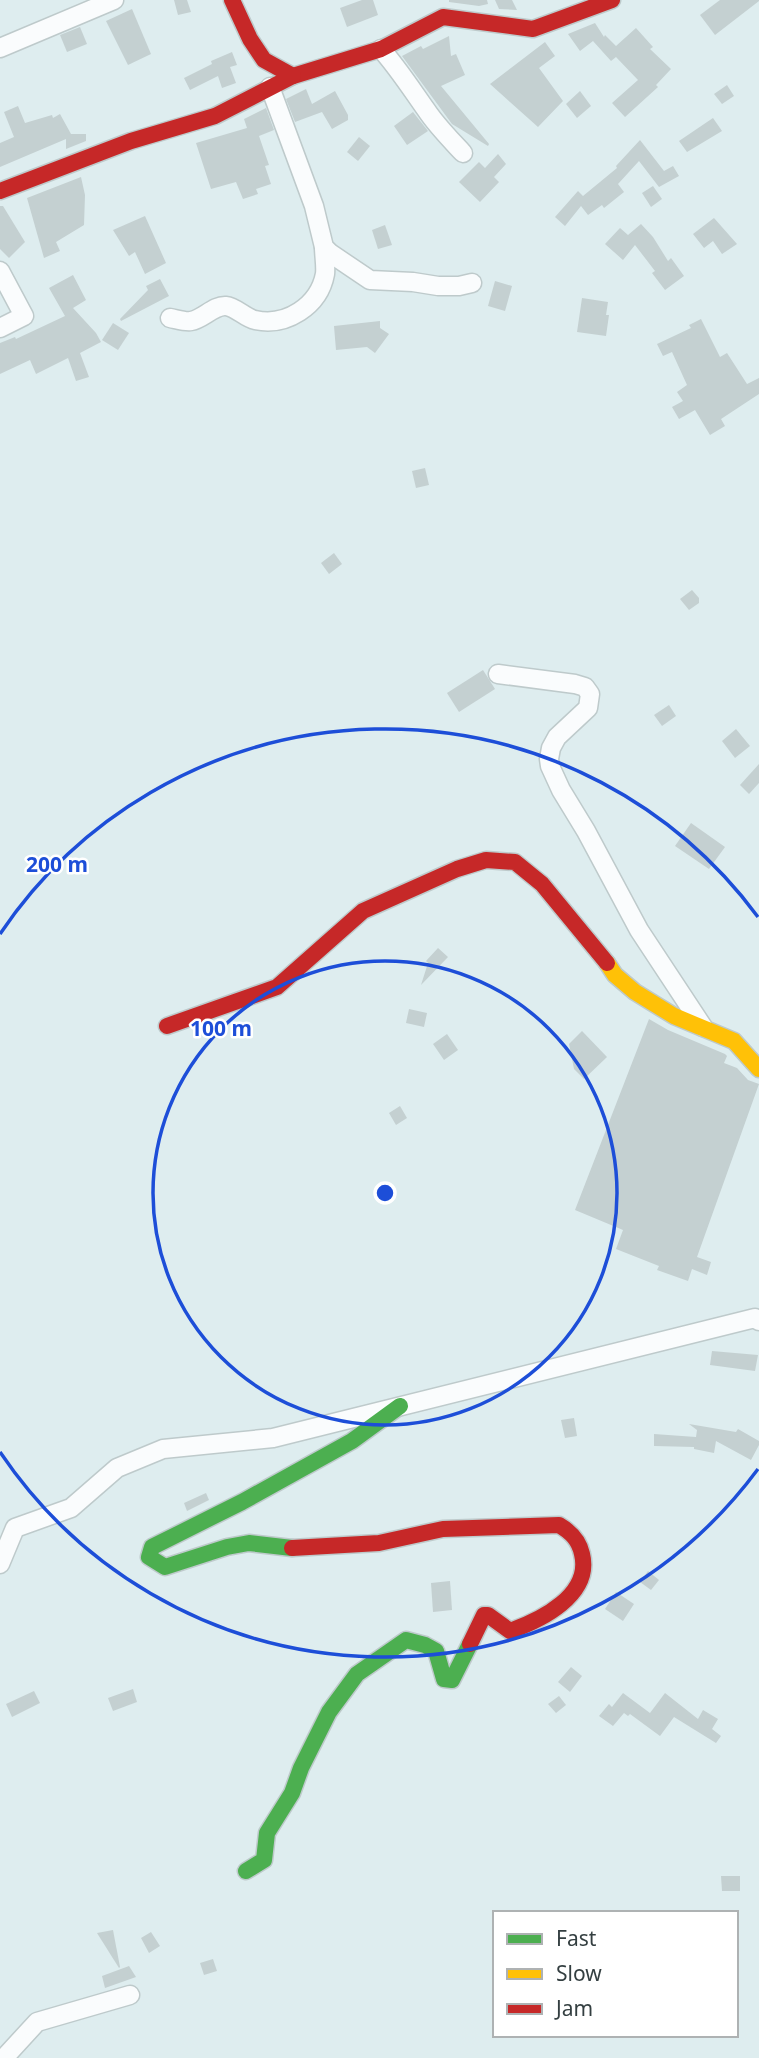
<svg xmlns="http://www.w3.org/2000/svg" width="759" height="2058" font-family="'Noto Sans',sans-serif">
	<rect width="100%" height="100%" fill="#deedef"/>
	<g fill="#c4d0d1">
		<path d="M174,0H187L191,12L178,15Z"/>
		<path d="M362,0H373L378,15L347,27L340,8Z"/>
		<path d="M449,0H487L488,4L479,6L449,2Z"/>
		<path d="M495,0H512L517,10L499,9Z"/>
		<path d="M720,0H759V1L715,35L700,15Z"/>
		<path d="M132,9L151,54L128,65L106,21Z"/>
		<path d="M595,23L604,37L605,35L616,46L636,28L653,47L650,49L671,69L656,85L658,87L625,117L612,103L638,80L616,57L611,61L593,41L580,51L568,34Z"/>
		<path d="M80,27L87,44L67,52L60,35Z"/>
		<path d="M449,36L451,56L456,54L465,75L441,86L489,144L488,146L452,124L402,56L421,46L423,49Z"/>
		<path d="M545,42L555,56L539,68L563,101L538,127L490,84Z"/>
		<path d="M232,52L237,65L230,67L236,83L222,88L218,76L190,90L184,78L212,64L211,61Z"/>
		<path d="M727,85L734,96L722,104L714,94Z"/>
		<path d="M306,89L312,104L335,91L348,115V120L332,129L322,112L295,122L286,99Z"/>
		<path d="M580,91L591,106L577,118L566,104Z"/>
		<path d="M18,106L25,123L52,115L53,118L60,114L71,134H86V141L66,149V139L0,167V143L14,137L4,112Z"/>
		<path d="M266,108L274,130L259,136L269,165L265,166L271,184L256,189L258,194L243,199L236,182L211,189L196,143L247,128L244,119Z"/>
		<path d="M413,112L428,131L407,145L394,126Z"/>
		<path d="M713,118L722,131L687,152L679,141Z"/>
		<path d="M359,137L370,146L358,161L347,152Z"/>
		<path d="M640,140L664,171L673,166L679,176L659,187L639,161L618,184L624,192L604,208L602,205L588,215L581,206L565,226L555,217L578,191L583,196L617,168L616,166Z"/>
		<path d="M498,154L506,164L494,177L499,182L480,202L459,182L479,162L485,168Z"/>
		<path d="M81,177L85,195L84,225L56,242L60,251L44,258L27,198Z"/>
		<path d="M653,186L662,199L651,207L642,193Z"/>
		<path d="M0,206H3L25,242L9,258L0,249Z"/>
		<path d="M145,216L166,263L145,274L135,252L129,256L113,230Z"/>
		<path d="M714,218L737,244L722,254L713,241L704,248L693,234Z"/>
		<path d="M641,224L653,237L668,261L671,258L684,276L665,290L652,273L655,271L635,245L623,260L605,244L620,228L628,235Z"/>
		<path d="M385,225L392,245L378,249L372,230Z"/>
		<path d="M73,275L86,300L73,308L96,333L101,342L80,353L89,377L76,381L68,358L36,374L30,360L0,374V343L15,337L16,339L65,316L49,288Z"/>
		<path d="M160,279L169,296L121,321L120,319L148,290L146,286Z"/>
		<path d="M495,281L512,286L505,311L488,306Z"/>
		<path d="M582,298L608,302L606,315H609L606,336L577,332Z"/>
		<path d="M701,319L720,357L727,353L747,384L759,378V394L721,419L725,426L710,435L695,410L679,419L672,407L683,401L677,392L687,385L672,352L663,356L657,344L691,328L689,325Z"/>
		<path d="M380,321V328L389,334L375,353L367,347L336,350L334,326Z"/>
		<path d="M113,323L129,333L118,350L102,340Z"/>
		<path d="M425,468L429,485L416,488L412,471Z"/>
		<path d="M334,553L342,564L329,574L321,563Z"/>
		<path d="M692,590L699,598V603L689,610L680,599Z"/>
		<path d="M483,670L495,689L459,712L447,693Z"/>
		<path d="M669,705L676,716L662,726L654,715Z"/>
		<path d="M736,729L750,746L735,758L722,741Z"/>
		<path d="M759,764V783L749,794L740,785Z"/>
		<path d="M691,823L725,847L709,869L675,846Z"/>
		<path d="M438,948L448,957L421,985L428,963L426,961Z"/>
		<path d="M409,1009L427,1013L424,1027L406,1023Z"/>
		<path d="M649,1019L668,1030L725,1054L727,1056L724,1063L737,1068L748,1080L759,1084L697,1257L711,1262L707,1275L692,1269L688,1281L657,1270L659,1266L616,1249L623,1230L575,1210Z"/>
		<path d="M582,1031L607,1057L584,1079L574,1069L569,1044Z"/>
		<path d="M447,1034L458,1050L444,1060L433,1044Z"/>
		<path d="M400,1106L407,1118L396,1125L389,1113Z"/>
		<path d="M712,1351L758,1355L755,1371L710,1365Z"/>
		<path d="M574,1418L577,1436L565,1438L561,1420Z"/>
		<path d="M689,1424L736,1432L738,1429L759,1441V1445L751,1460L716,1441L714,1453L694,1449V1447L654,1446V1434L696,1437L697,1430Z"/>
		<path d="M206,1493L209,1500L187,1511L184,1503Z"/>
		<path d="M648,1571L659,1580L651,1590L640,1582Z"/>
		<path d="M450,1581L452,1610L433,1612L431,1583Z"/>
		<path d="M616,1592L634,1604L623,1621L605,1609Z"/>
		<path d="M571,1667L582,1676L570,1692L558,1682Z"/>
		<path d="M133,1689L137,1702L113,1711L108,1698Z"/>
		<path d="M34,1691L40,1703L12,1717L6,1704Z"/>
		<path d="M623,1693L650,1713L665,1693L698,1719L703,1710L718,1719L712,1729L721,1736L716,1743L674,1717L660,1736L630,1714L628,1716L624,1713L613,1726L599,1716L609,1704L612,1707Z"/>
		<path d="M559,1696L566,1705L556,1713L548,1704Z"/>
		<path d="M721,1876H740V1891H722Z"/>
		<path d="M113,1930L120,1967L119,1968L97,1933Z"/>
		<path d="M151,1932L160,1946L149,1953L141,1938Z"/>
		<path d="M213,1959L217,1971L204,1975L200,1963Z"/>
		<path d="M129,1966L136,1977L105,1988L102,1976Z"/>
	</g>
	<g fill="none" stroke-linecap="round" stroke-linejoin="round">
		<defs>
			<g id="street">
				<path d="M0,48L114,0"/>
				<path d="M381,49C398,68 412,90 427,111C437,126 451,140 463,153"/>
				<path d="M270,87L314,206L324,247L330,253L370,280L413,282L438,286H459L472,283"/>
				<path d="M0,271L24,316L0,328"/>
				<path d="M170,318C176,319 185,322 191,321C203,319 214,305 226,306C236,307 245,318 255,320C286,327 319,306 325,274C326,266 324,256 324,247"/>
				<path d="M498,674L575,684L585,687L590,694L588,708L557,737L551,748L549,759L550,766L561,790L586,831L639,930L703,1027"/>
				<path d="M0,1564L15,1528L71,1508L117,1468L163,1449L273,1438L755,1318L759,1321"/>
				<path d="M4,2058L37,2022L130,1995"/>
			</g>
			<g id="fast">
				<path d="M292,1548L249,1543L227,1547L165,1567L149,1557L152,1547L242,1502L352,1441L400,1406"/>
				<path d="M246,1871L264,1860L267,1833L292,1793L301,1768L329,1712L357,1674L406,1640L425,1645L436,1651L444,1679L452,1680L470,1644"/>
			</g>
			<path id="slow" d="M607,963L615,975L635,992L674,1016L734,1041L759,1069"/>
			<g id="jam">
				<path d="M293,76L381,49L443,17L533,29L612,0"/>
				<path d="M0,191L131,141L215,116L293,76L264,60L250,39L232,0"/>
				<path d="M167,1026L277,987L363,911L457,869L486,860L515,862L542,884L607,963"/>
				<path d="M292,1548L379,1543L443,1529L559,1525C571,1532 579,1540 582,1554C592,1595 541,1620 510,1631L488,1615H484L470,1644"/>
			</g>
		</defs>
		<use href="#street" stroke="#becacb" stroke-width="21"/>
		<use href="#fast" stroke="#becacb" stroke-width="19"/>
		<use href="#slow" stroke="#becacb" stroke-width="19"/>
		<use href="#jam" stroke="#becacb" stroke-width="19"/>
		<use href="#street" stroke="#fafcfd" stroke-width="18"/>
		<use href="#fast" stroke="#4caf50" stroke-width="16"/>
		<use href="#slow" stroke="#ffc107" stroke-width="16"/>
		<use href="#jam" stroke="#c62828" stroke-width="16"/>
	</g>
	<g fill="none" stroke="#1d4ed8" stroke-width="3.5">
		<circle cx="385" cy="1193" r="232"/>
		<path d="M758 1469A464 464 0 0 1 0 1452M0 934A464 464 0 0 1 758 917"/>
	</g>
	<circle cx="385" cy="1193" r="10" fill="#1d4ed8" stroke="#fff" stroke-width="3.5"/>
	<g font-size="21" text-anchor="middle" font-weight="bold" fill="#1d4ed8" stroke="#fff" stroke-width="5" stroke-linejoin="round" paint-order="stroke">
		<text x="57" y="872">200 m</text>
		<text x="221" y="1036">100 m</text>
	</g>
	<rect x="493" y="1911" width="245" height="126" fill="#ffffff" stroke="#aeb2b3" stroke-width="2"/>
	<rect x="507" y="1934" width="35" height="10" fill="#4caf50" stroke="#aeb2b3" stroke-width="2"/>
	<text x="556" y="1946" font-size="21" fill="#343f41">Fast</text>
	<rect x="507" y="1969" width="35" height="10" fill="#ffc107" stroke="#aeb2b3" stroke-width="2"/>
	<text x="556" y="1981" font-size="21" fill="#343f41">Slow</text>
	<rect x="507" y="2004" width="35" height="10" fill="#c62828" stroke="#aeb2b3" stroke-width="2"/>
	<text x="556" y="2016" font-size="21" fill="#343f41">Jam</text>
</svg>
